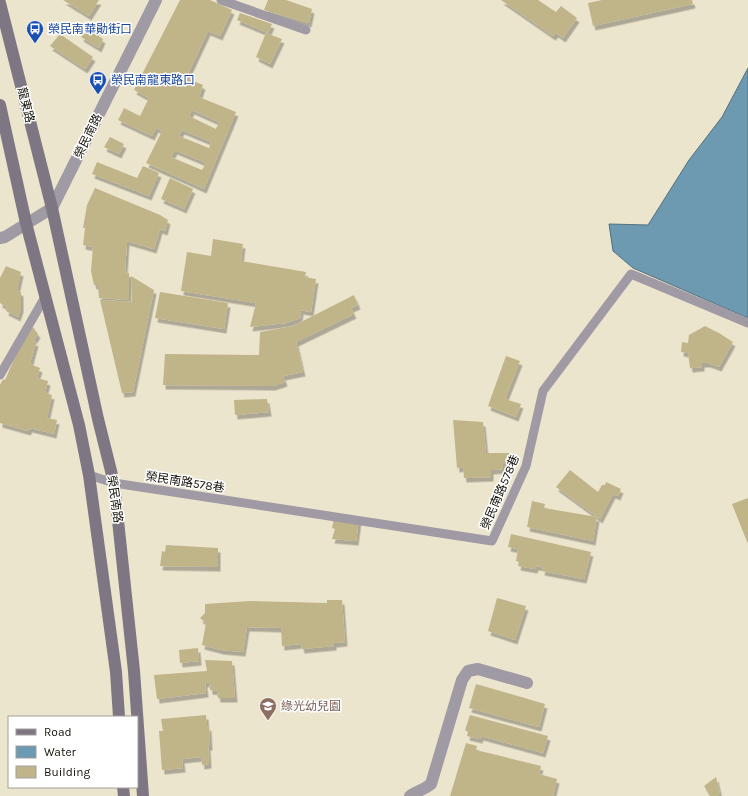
<svg xmlns="http://www.w3.org/2000/svg" width="748" height="796" font-family="Karla,'Noto Sans TC',sans-serif">
	<defs>
		<filter id="shadow"><feDropShadow dx="2.5" dy="4.5" stdDeviation="0" flood-color="#0004"/></filter>
	</defs>
	<rect width="100%" height="100%" fill="#ece5cd"/>
	<path fill="#6d9ab1" stroke="#52717e" d="M748,68V318L633,268L613,251L609,224L648,225L689,160L722,117Z"/>
	<g fill="#c0b489" fill-rule="evenodd" filter="url(#shadow)">
		<path d="M63,0H99L89,16Z"/>
		<path d="M180,0H210L232,10L220,36L208,31L186,78L203,85L199,97L236,112L204,189L146,163L162,131L156,128L152,136L118,120L124,108L140,116L149,98L134,90ZM192,110L219,122L216,129L189,116ZM182,130L211,142L209,148L179,136ZM175,150L206,163L202,170L171,157Z"/>
		<path d="M268,0H286L312,9L309,23L264,10Z"/>
		<path d="M501,0H538L556,12L561,6L577,18L563,38L556,33L553,36Z"/>
		<path d="M602,0H692L693,4L593,26L588,3Z"/>
		<path d="M240,13L272,24L268,33L237,20Z"/>
		<path d="M87,28L103,39L99,48L81,37Z"/>
		<path d="M266,33L282,39L270,64L256,57Z"/>
		<path d="M60,34L93,57L85,69L50,46Z"/>
		<path d="M110,137L124,144L119,154L104,147Z"/>
		<path d="M97,162L137,178L143,166L159,173L149,196L92,174Z"/>
		<path d="M170,178L193,189L184,209L161,199Z"/>
		<path d="M95,188L160,215L168,220L165,231L160,229L154,249L127,241L125,272L129,273V300L99,298L98,285H94L91,271L93,247L83,245L85,228H83L87,205Z"/>
		<path d="M213,239L243,244L241,261L306,272L305,277L316,279L311,312L301,310L300,318L286,323L250,327L256,303L181,291L187,252L211,256Z"/>
		<path d="M6,266L21,272L17,290L21,292V308L18,317L6,311L7,307L0,303V278Z"/>
		<path d="M131,276L154,290L133,392L122,393L100,300L132,302Z"/>
		<path d="M160,292L228,303L224,329L155,318Z"/>
		<path d="M354,295L358,305L351,308L354,314L296,342L303,372L283,376L285,382L273,386L163,385L165,354L259,355L260,332L293,326Z"/>
		<path d="M705,326L719,333L733,342L719,367L708,363H702V367L690,368L688,353L681,352L682,342L688,343L689,335Z"/>
		<path d="M33,327L38,334L33,341L36,342L30,364L40,368L37,378L48,381L45,393L52,395L47,418L57,420L54,434L30,428L28,431L0,423V385L3,379L5,380L23,339Z"/>
		<path d="M506,356L520,361L505,399L521,404L516,417L488,406Z"/>
		<path d="M267,399L269,412L235,415L234,400Z"/>
		<path d="M453,420L483,422L486,453H509L510,463H503V469L491,470V477L464,478L463,467L457,468Z"/>
		<path d="M570,470L598,492L602,485H605L606,482L621,489L618,496L613,494L600,519L556,487Z"/>
		<path d="M748,498V544L732,504Z"/>
		<path d="M532,501L545,504L544,508L597,517L593,541L527,527Z"/>
		<path d="M334,518L359,519L356,541L332,539L335,529L332,528Z"/>
		<path d="M511,534L591,552L584,579L542,571L543,567L536,566L535,569L518,566L519,562L516,561L518,549L508,547Z"/>
		<path d="M166,545L218,548V567L160,566L162,551L165,552Z"/>
		<path d="M497,598L526,606L515,640L488,631Z"/>
		<path d="M327,600H342L345,642L334,643V646L302,649L301,644L282,646L281,628L247,627L243,652L221,650L202,645L206,623L200,618L205,613V604L250,601L327,603Z"/>
		<path d="M198,648L199,661L180,663L179,650Z"/>
		<path d="M205,660L232,661L235,698H218L217,691L210,690L209,682L205,683L206,693L157,699L154,675L207,671Z"/>
		<path d="M476,684L545,704L539,727L469,708Z"/>
		<path d="M206,715L207,727L209,726L210,746H208L209,764L202,765L201,757L182,759L183,768L162,770L159,731H163L161,719Z"/>
		<path d="M470,715L548,736L543,753L481,736L480,739L467,736L468,732L465,730Z"/>
		<path d="M466,743L477,746L476,750L541,766L539,774L557,779L553,796H450Z"/>
		<path d="M716,777L720,794L716,796H710L704,786Z"/>
	</g>
	<g fill="none" stroke-linecap="round" stroke-linejoin="round">
		<g stroke="#a09aa4" stroke-width="9">
			<path d="M221,0L306,30"/>
			<path d="M0,375L45,297"/>
			<path d="M89,475L114,483L492,541L526,466L543,391L631,274L748,323"/>
		</g>
		<g stroke="#a09aa4" stroke-width="12">
			<path d="M0,238L5,237L52,208L156,0"/>
			<path d="M410,796C416,791 424,790 431,784L462,680L468,671L478,669L527,683"/>
		</g>
		<g stroke="#7f7684" stroke-width="12">
			<path d="M0,3L52,208L98,419L114,483L134,671L143,796"/>
			<path d="M0,105L26,223L79,425L89,475L116,672L119,717"/>
			<path d="M123,787L124,796"/>
		</g>
	</g>
	<defs>
		<symbol id="bus-pin" viewBox="-11 -11 22 30"><path d="M0 17L-7.5 6A9.5 9.5 0 1 1 7.5 6Z" fill="#1a4fb4" stroke="#fff"/><path d="M-5-6H5V4H4V6H2V4H-2V6H-4V4H-5ZM-3.5-4V0h7V-4ZM-3.5 1.2v1.5H-2V1.2ZM2 1.2v1.5H3.5V1.2Z" fill="#fff"/></symbol>
		<symbol id="school-pin" viewBox="-11 -11 22 30"><path d="M0 17L-7.5 6A9.5 9.5 0 1 1 7.5 6Z" fill="#8d6e63" stroke="#fff"/><path d="M0-5L7-2L0 1L-7-2ZM-4 1L0 2.5L4 1V4Q0 6-4 4Z" fill="#fff"/></symbol>
	</defs>
	<g fill-rule="evenodd">
		<use href="#bus-pin" x="25" y="19" width="20" height="27"/>
		<use href="#bus-pin" x="88" y="70" width="20" height="27"/>
		<use href="#school-pin" x="258" y="696" width="20" height="27"/>
	</g>
	<g text-anchor="middle" stroke-width="3" stroke-linejoin="round" paint-order="stroke">
		<g font-size="12" fill="#164399" stroke="#fff" text-anchor="start">
			<text x="48" y="33">榮民南華勛街口</text>
			<text x="111" y="84">榮民南龍東路口</text>
		</g>
		<g font-size="12" fill="#131108" stroke="#fff">
			<text transform="translate(26 105) rotate(76)" y="4">龍東路</text>
			<text transform="translate(88 136) rotate(-64)" y="4">榮民南路</text>
			<text transform="translate(185 482) rotate(9)" y="4">榮民南路578巷</text>
			<text transform="translate(500 492) rotate(-67)" y="4">榮民南路578巷</text>
			<text transform="translate(115 499) rotate(82)" y="4">榮民南路</text>
		</g>
		<g font-size="12" fill="#785e54" stroke="#fff" text-anchor="start">
			<text x="281" y="710">綠光幼兒園</text>
		</g>
	</g>
	<rect x="8" y="716" width="130" height="72" fill="#ffffff" stroke="#a1a09c"/>
	<rect x="16" y="729" width="20" height="6" fill="#7f7684" stroke="#a1a09c"/>
	<text x="44" y="736" font-size="12" fill="#131108">Road</text>
	<rect x="16" y="746" width="20" height="12" fill="#6d9ab1" stroke="#a1a09c"/>
	<text x="44" y="756" font-size="12" fill="#131108">Water</text>
	<rect x="16" y="766" width="20" height="12" fill="#c0b489" stroke="#a1a09c"/>
	<text x="44" y="776" font-size="12" fill="#131108">Building</text>
</svg>
